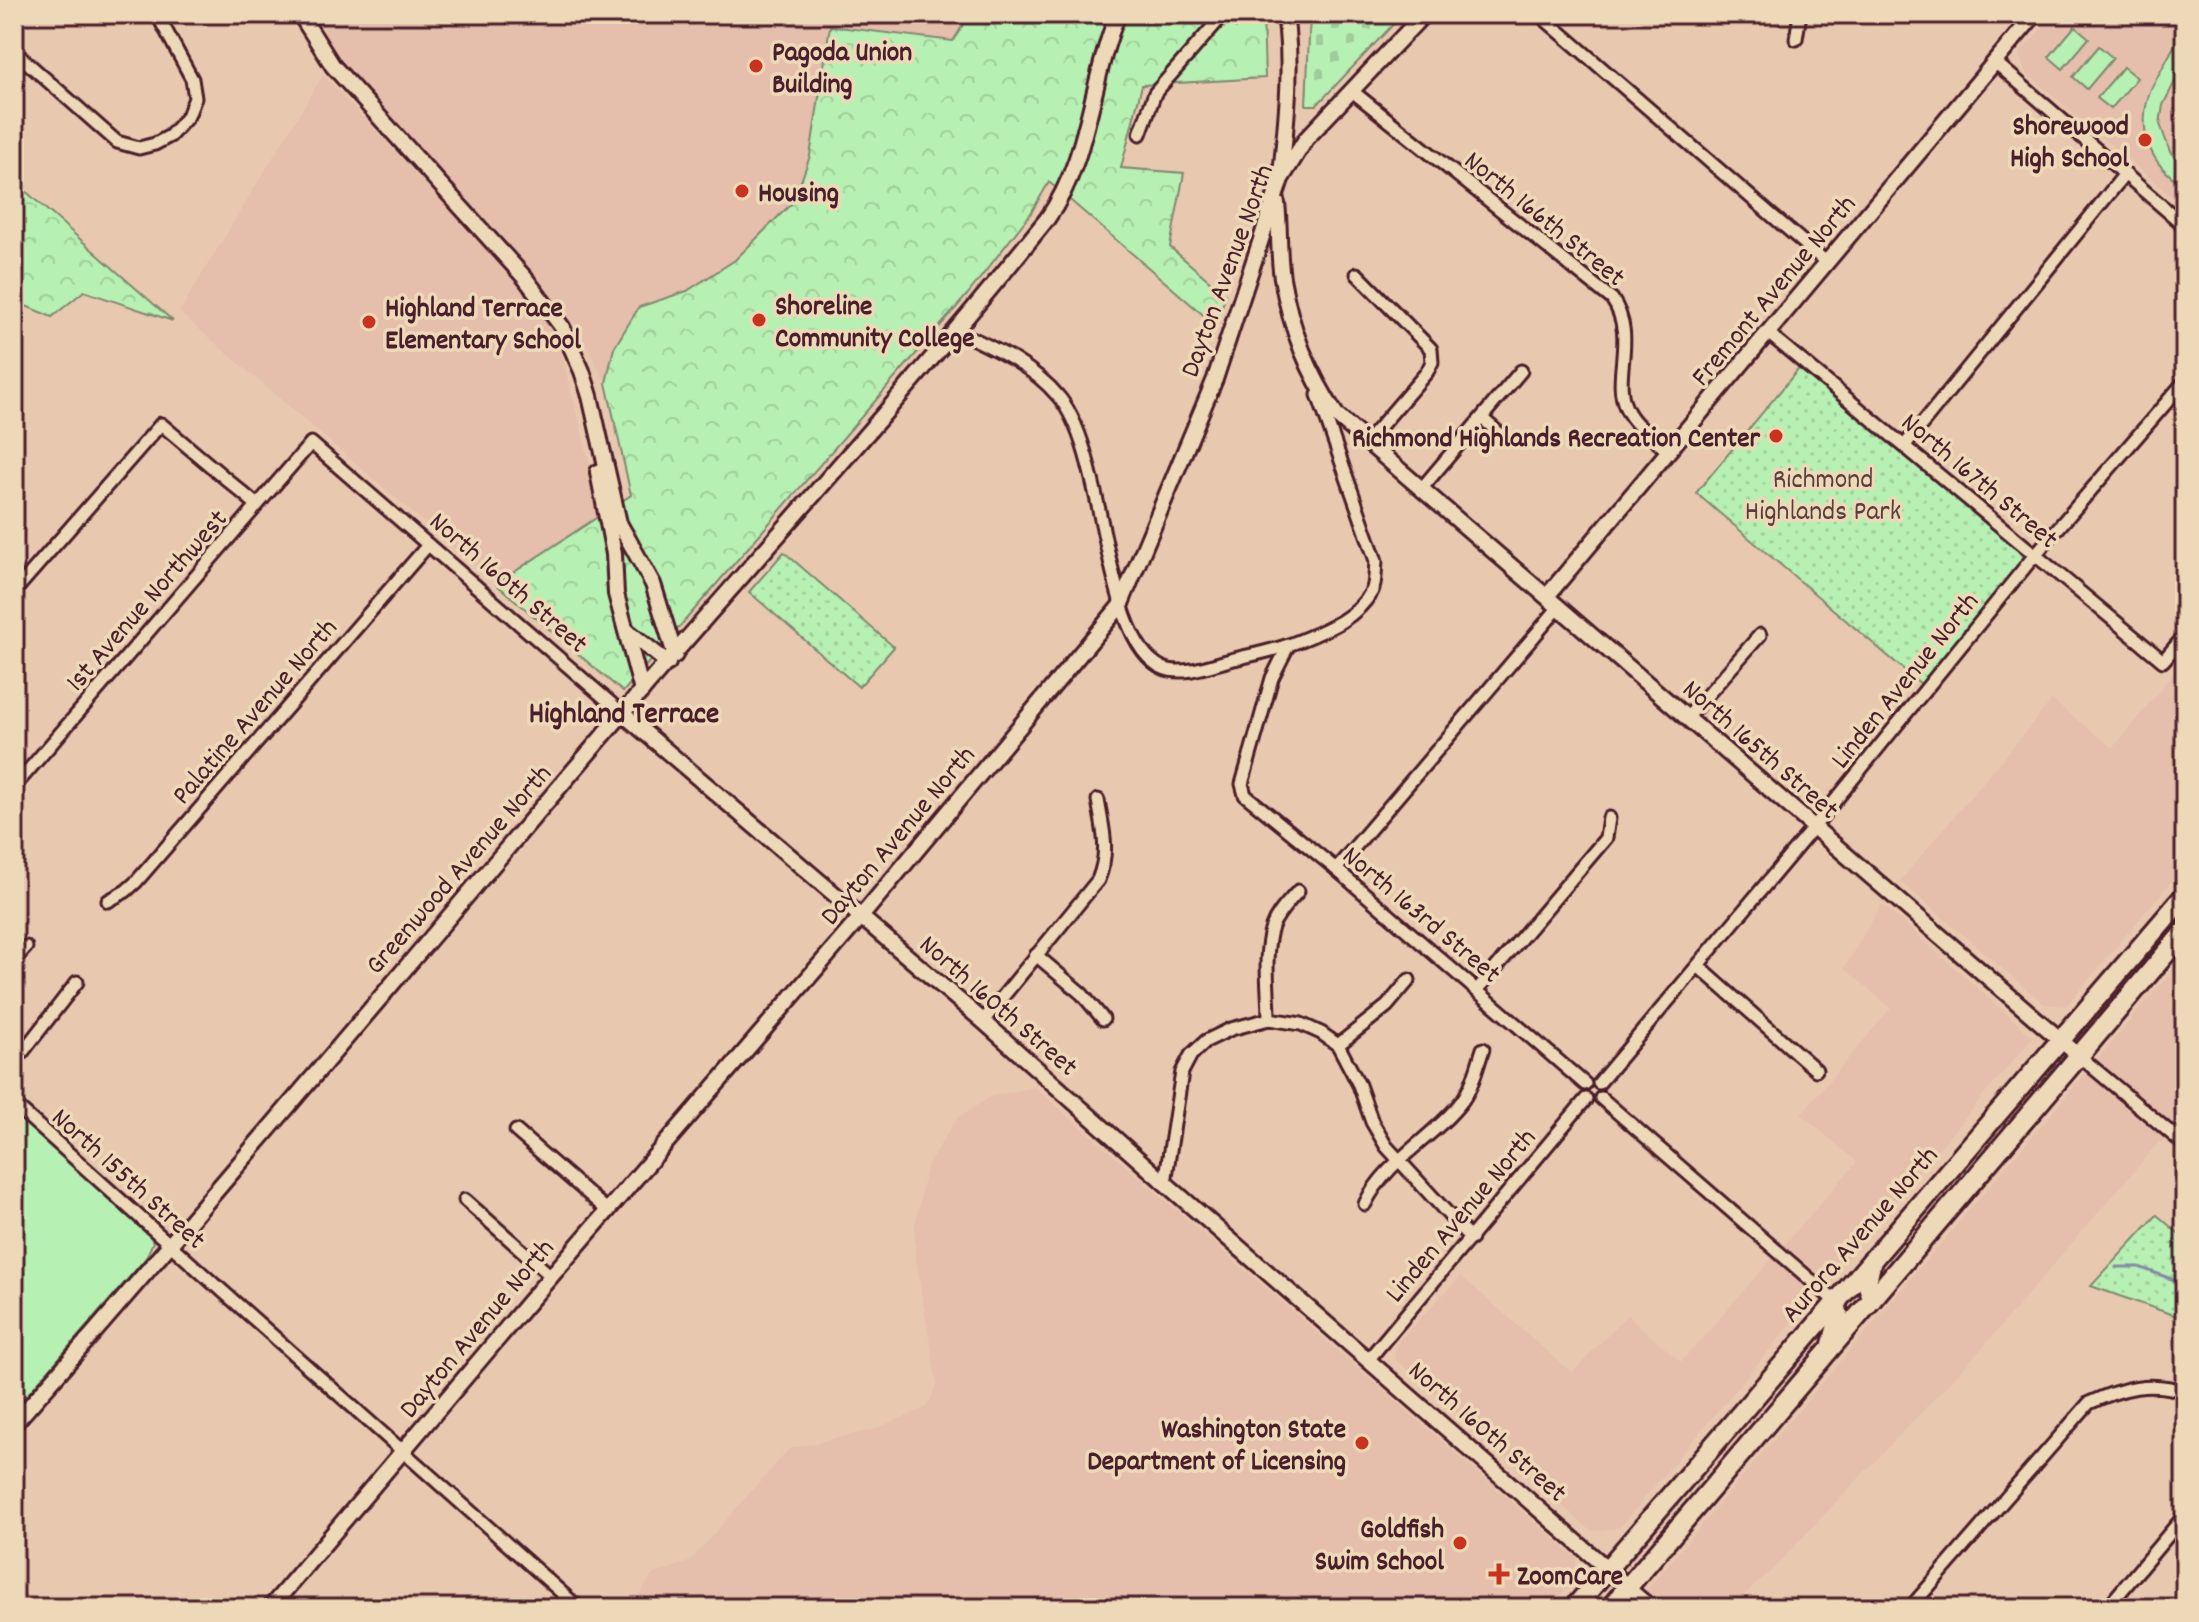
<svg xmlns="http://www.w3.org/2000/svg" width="2199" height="1622" font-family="Dekko,sans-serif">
	<defs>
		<pattern id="forest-crowns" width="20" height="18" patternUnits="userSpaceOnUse" patternTransform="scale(2)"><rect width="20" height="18" fill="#b7f0b3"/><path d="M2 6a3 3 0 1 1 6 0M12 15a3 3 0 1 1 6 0" fill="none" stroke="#9fcd9a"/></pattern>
		<pattern id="cemetery-stones" width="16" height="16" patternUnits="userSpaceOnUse" patternTransform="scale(2)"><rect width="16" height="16" fill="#b7f0b3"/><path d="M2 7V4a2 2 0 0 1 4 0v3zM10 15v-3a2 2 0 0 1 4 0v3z" fill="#9fcd9a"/></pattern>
		<pattern id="park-dots" width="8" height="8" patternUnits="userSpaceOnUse" patternTransform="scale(2)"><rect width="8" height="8" fill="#b7f0b3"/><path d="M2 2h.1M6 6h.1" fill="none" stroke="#9fcd9a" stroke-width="1.8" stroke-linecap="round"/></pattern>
	</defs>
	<rect width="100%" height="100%" fill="#e8c9b0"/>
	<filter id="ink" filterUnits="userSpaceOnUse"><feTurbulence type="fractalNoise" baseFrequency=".0125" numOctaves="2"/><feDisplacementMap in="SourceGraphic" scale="16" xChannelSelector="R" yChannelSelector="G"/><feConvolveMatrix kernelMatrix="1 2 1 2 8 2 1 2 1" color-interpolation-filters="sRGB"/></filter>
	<g filter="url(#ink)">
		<g fill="#e5beac">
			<path d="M309,14H1104L1031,213L967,295L682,625L641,539L606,383L574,323L527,266L342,63Z"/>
			<path d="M2054,14H2185V208L2025,72L2019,54Z"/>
			<path d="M323,75L508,271L556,333L603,514L496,584L179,312Z"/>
			<path d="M2185,659V865L2066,1006L2044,1004L1900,881L2052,700L2113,748Z"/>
			<path d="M1882,904L2033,1037L1620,1527L1603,1531L1590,1530L1394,1358L1395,1345L1461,1276L1572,1373L1627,1315L1681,1362L1857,1162L1801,1114L1891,1008L1844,968Z"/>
			<path d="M2185,956V1138L2159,1142L1982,1348L1771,1571L1729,1608H1631Z"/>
			<path d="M1035,1087L1576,1558L1575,1578L1550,1608H639L637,1598L652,1575L689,1562L789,1449L875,1429L927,1407L937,1384L915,1254V1226L926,1168L957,1118L992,1096Z"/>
		</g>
		<g fill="#b7f0b3" stroke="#80886f" stroke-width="2">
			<path d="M2075,26L2089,38L2063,69L2049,57Z"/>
			<path d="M2185,26V62L2163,105L2160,124L2170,152L2185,167V185C2148,166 2136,127 2151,89Z"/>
			<path d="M2099,46L2113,58L2087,89L2073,77Z"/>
			<path d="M2123,67L2137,78L2111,109L2097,98Z"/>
			<path d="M14,1111L145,1225L153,1242L146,1258L14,1410Z"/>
		</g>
		<g fill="url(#forest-crowns)" stroke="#80886f" stroke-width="2">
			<path d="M970,14H1263L1265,78L1142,85L1121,168L1184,173L1170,247L1226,295L1215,325L1049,182L1031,213L967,295L623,692L496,584L631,495L606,383L614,348L639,307L687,291L735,260L794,201L810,156L830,26L953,41Z"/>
			<path d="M14,181L173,321L84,291L52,317L14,301Z"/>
		</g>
		<path fill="url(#cemetery-stones)" stroke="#80886f" stroke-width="2" d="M1310,14H1403L1317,105H1306Z"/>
		<g fill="url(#park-dots)" stroke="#80886f" stroke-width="2">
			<path d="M1801,366L2025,557L1921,684L1696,493Z"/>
			<path d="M784,552L894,647L859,687L749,592Z"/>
			<path d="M2157,1215L2185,1239V1319L2091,1286Z"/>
		</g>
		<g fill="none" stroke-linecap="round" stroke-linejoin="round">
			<path stroke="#868aa5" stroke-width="3" d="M2116,1267H2139L2185,1284"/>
			<defs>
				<g id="minor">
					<path d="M1539,14L1827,263"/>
					<path d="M1796,39L1800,14"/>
					<path d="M14,51L117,142L139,148L155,144L170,136L188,116L195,98L192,79L157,14"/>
					<path d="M1995,62L2185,226"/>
					<path d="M1352,91L1612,299C1638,337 1611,376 1626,408C1634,426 1655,439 1669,452"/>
					<path d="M1140,134L1155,93L1224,14"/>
					<path d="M1357,274L1431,349L1432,362L1427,372L1366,443"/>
					<path d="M957,331C993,348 1032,365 1058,396C1108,453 1101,641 1163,668C1184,677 1213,664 1234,659C1256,654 1278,650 1299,641C1326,630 1356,619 1372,591C1376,583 1375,570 1376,561L1318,395"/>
					<path d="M1768,333L2163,661L2185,635"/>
					<path d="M1482,418L1500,434"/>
					<path d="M1905,445L2125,174"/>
					<path d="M1422,488L1521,371"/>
					<path d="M14,592L161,424L257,505"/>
					<path d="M1288,646L1272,678L1242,784L1245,795L1336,869L1585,1084"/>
					<path d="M1687,718L1760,635"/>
					<path d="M14,787L311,443L622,713"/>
					<path d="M1336,869L1559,607"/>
					<path d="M1298,891C1289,902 1277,913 1272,927C1263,955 1269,990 1269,1019L1301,1024L1321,1033L1338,1045L1359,1085L1372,1122L1386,1146L1471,1239"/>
					<path d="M108,901L126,891L136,882L428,545"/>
					<path d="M1036,955L1082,994L1103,1019"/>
					<path d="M14,960L26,947"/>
					<path d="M1698,966L1816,1070"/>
					<path d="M1477,990L1606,838L1609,818"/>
					<path d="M983,1021L1098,880C1110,850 1103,831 1098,800"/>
					<path d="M1338,1045L1387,1006L1409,980"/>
					<path d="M2078,1055L2185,1145"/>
					<path d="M14,1063L77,982"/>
					<path d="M1599,1083L1813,828L2034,556L2185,381"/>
					<path d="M1601,1098L1836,1302"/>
					<path d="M14,1104L215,1285"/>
					<path d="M516,1131L607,1210"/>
					<path d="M1165,1183L1182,1072L1191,1055L1206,1041L1231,1029L1269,1019"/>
					<path d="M465,1200L551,1276"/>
					<path d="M1365,1204C1385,1161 1434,1138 1462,1101C1473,1086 1477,1067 1483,1049"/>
					<path d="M218,1287L579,1608"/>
					<path d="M1368,1360L1586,1099"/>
					<path d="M1628,1587L1653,1608"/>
					<path d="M1910,1608L2089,1403C2122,1388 2150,1380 2185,1392"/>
					<path d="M2107,1608L2185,1515"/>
				</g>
				<g id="tertiary">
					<path d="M300,14L333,66L525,278L562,327L582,371L590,396L619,523L653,584L675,655"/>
					<path d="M1281,175C1286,122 1293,67 1285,14"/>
					<path d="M1277,203C1280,228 1278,253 1282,278C1291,330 1308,372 1337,416L2078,1055"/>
					<path d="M598,472L614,554L616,594L642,691"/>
					<path d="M1547,596L2035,14"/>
					<path d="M626,630L668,663"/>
					<path d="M622,713L983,1021L1165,1183L1628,1587"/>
					<path d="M14,1424C220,1191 418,951 621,715C763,550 911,389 1047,219C1090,159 1090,81 1118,14"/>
					<path d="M270,1608L528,1303L860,918L1120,606L1215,379L1281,179L1306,139L1424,14"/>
				</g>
				<g id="primary">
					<path d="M1872,1260L1867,1282L1872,1299"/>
					<path d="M1832,1344L1839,1318L1836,1302"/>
				</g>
				<g id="trunk">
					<path d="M1574,1608L2185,895"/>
					<path d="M1610,1608L2185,931"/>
				</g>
			</defs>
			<use href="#minor" stroke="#4a1f2b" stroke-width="17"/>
			<use href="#tertiary" stroke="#4a1f2b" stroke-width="20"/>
			<use href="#primary" stroke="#4a1f2b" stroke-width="24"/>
			<use href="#trunk" stroke="#4a1f2b" stroke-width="24"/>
			<use href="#minor" stroke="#edd9b7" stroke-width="11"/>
			<use href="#tertiary" stroke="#edd9b7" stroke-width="14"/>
			<use href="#primary" stroke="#edd9b7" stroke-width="18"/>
			<use href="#trunk" stroke="#edd9b7" stroke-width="18"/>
		</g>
	</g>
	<g fill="#c8321e" stroke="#edd9b7" stroke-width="3">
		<circle cx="756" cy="66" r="8"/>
		<circle cx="2145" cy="140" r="8"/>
		<circle cx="742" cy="191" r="8"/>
		<circle cx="759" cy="320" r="8"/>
		<circle cx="369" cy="322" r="8"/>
		<circle cx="1776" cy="436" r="8"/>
		<circle cx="1362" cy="1443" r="8"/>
		<circle cx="1460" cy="1543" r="8"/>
		<path d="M1495 1562h8v8h8v8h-8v8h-8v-8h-8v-8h8z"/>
	</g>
	<g text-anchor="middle" stroke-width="7" stroke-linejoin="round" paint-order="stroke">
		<g font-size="28" font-weight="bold" fill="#4a1f2b" stroke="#edd9b7" text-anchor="start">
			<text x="772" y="60">Pagoda Union<tspan x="772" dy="32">Building</tspan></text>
			<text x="2129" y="134" text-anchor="end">Shorewood<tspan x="2129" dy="32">High School</tspan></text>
			<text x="758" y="201">Housing</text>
			<text x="775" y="314">Shoreline<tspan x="775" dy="32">Community College</tspan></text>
			<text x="385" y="316">Highland Terrace<tspan x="385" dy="32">Elementary School</tspan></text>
			<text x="1760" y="446" text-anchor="end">Richmond Highlands Recreation Center</text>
			<text x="1346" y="1437" text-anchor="end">Washington State<tspan x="1346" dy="32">Department of Licensing</tspan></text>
			<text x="1444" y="1537" text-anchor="end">Goldfish<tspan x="1444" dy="32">Swim School</tspan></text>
			<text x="1517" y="1584">ZoomCare</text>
		</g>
		<g font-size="28" fill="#4a1f2b" stroke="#edd9b7">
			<text transform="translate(1546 217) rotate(39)" y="10">North 166th Street</text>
			<text transform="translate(1225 270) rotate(-70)" y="10">Dayton Avenue North</text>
			<text transform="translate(1772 289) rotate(-50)" y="10">Fremont Avenue North</text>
			<text transform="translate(1981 479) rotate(40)" y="10">North 167th Street</text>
			<text transform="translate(510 581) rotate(41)" y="10">North 160th Street</text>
			<text transform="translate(145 599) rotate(-49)" y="10">1st Avenue Northwest</text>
			<text transform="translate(1903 679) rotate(-51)" y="10">Linden Avenue North</text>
			<text transform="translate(253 710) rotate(-49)" y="10">Palatine Avenue North</text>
			<text transform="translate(1762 748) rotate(41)" y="10">North 165th Street</text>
			<text transform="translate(896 834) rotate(-50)" y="10">Dayton Avenue North</text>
			<text transform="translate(457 868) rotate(-49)" y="10">Greenwood Avenue North</text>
			<text transform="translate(1423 913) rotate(40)" y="10">North 163rd Street</text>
			<text transform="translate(1000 1004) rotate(41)" y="10">North 160th Street</text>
			<text transform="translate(130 1177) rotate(42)" y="10">North 155th Street</text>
			<text transform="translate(1459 1214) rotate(-50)" y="10">Linden Avenue North</text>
			<text transform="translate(1858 1233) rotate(-49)" y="10">Aurora Avenue North</text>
			<text transform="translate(475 1327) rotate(-50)" y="10">Dayton Avenue North</text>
			<text transform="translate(1489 1430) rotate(41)" y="10">North 160th Street</text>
		</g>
		<g font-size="28" fill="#5a3e3f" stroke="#edd9b7">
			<text x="1823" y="487">Richmond<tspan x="1823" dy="32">Highlands Park</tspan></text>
		</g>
		<g font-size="30" font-weight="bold" fill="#4a1f2b" stroke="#edd9b7">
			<text x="624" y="722">Highland Terrace</text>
		</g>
	</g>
	<rect width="2199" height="1622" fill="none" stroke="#edd9b7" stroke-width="48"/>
	<rect x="24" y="24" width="2151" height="1574" fill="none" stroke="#4a1f2b" stroke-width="3" filter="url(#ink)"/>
</svg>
